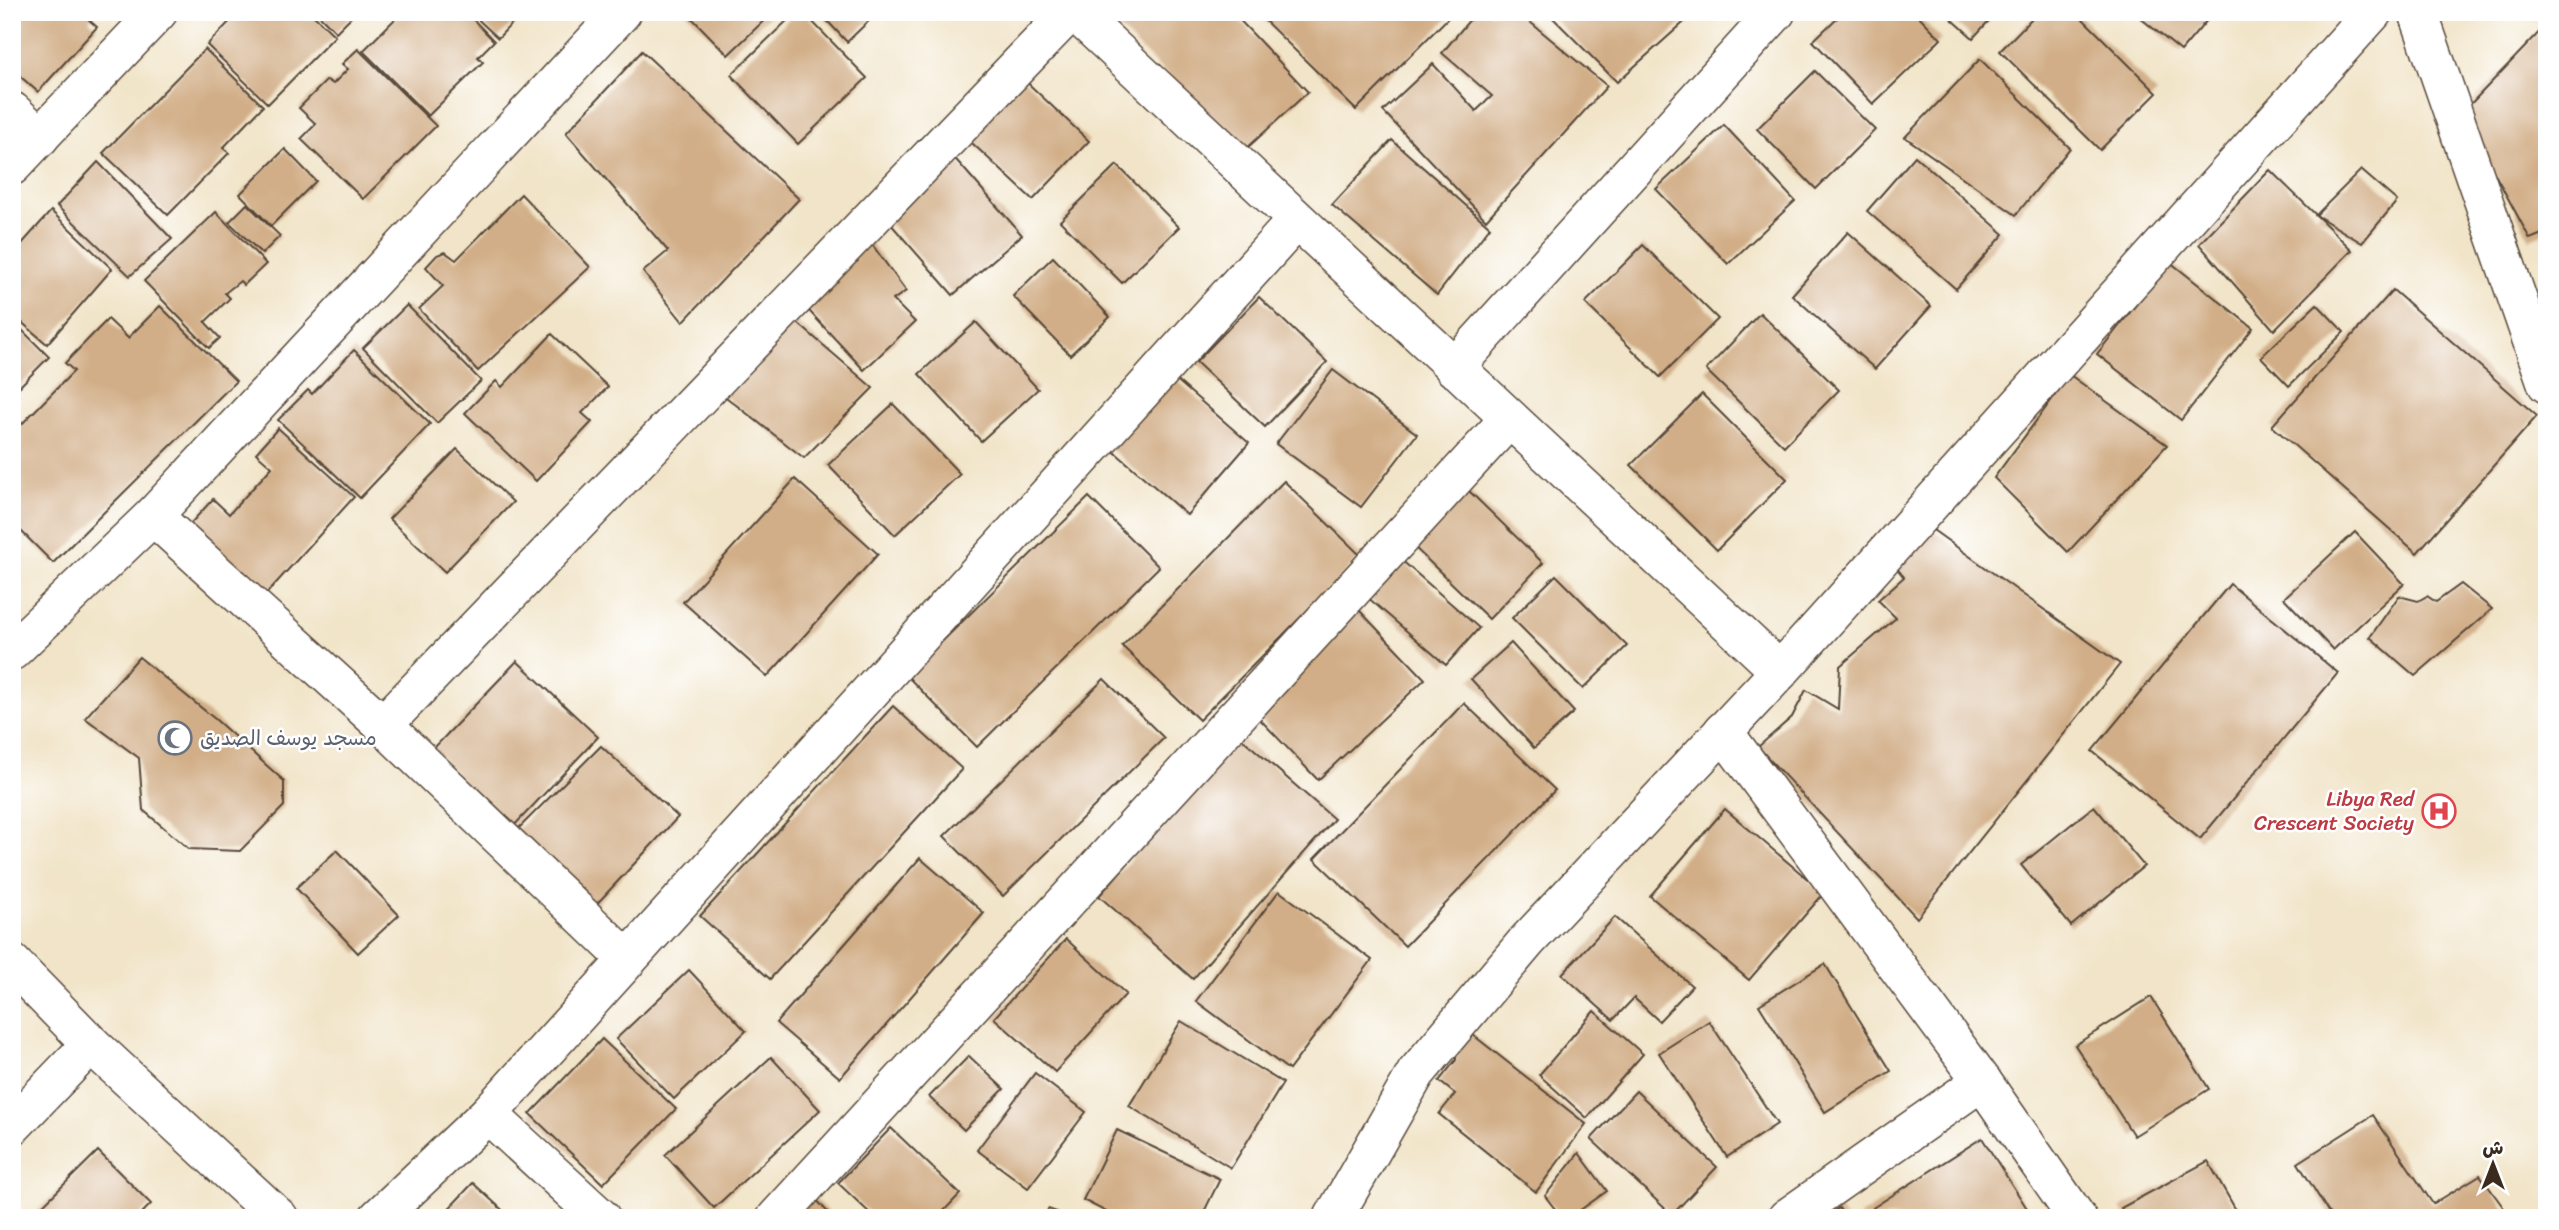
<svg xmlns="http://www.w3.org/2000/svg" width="2559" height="1230" font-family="Sriracha,'Playpen Sans Arabic',sans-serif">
	<rect width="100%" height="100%" fill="#fff"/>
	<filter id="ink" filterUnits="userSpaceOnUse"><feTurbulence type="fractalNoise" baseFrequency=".0143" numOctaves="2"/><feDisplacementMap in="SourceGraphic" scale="14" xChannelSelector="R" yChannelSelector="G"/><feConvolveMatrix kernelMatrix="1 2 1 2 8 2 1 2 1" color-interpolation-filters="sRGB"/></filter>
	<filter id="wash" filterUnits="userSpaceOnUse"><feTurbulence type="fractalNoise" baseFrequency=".00686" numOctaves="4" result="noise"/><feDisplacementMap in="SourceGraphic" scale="28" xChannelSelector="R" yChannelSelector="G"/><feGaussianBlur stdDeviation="1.57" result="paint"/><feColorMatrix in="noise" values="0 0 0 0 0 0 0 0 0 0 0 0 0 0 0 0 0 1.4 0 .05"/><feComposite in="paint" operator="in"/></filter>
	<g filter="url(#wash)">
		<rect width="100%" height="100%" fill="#f1e4c8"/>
		<g id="blocks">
			<g fill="#d1ae87">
				<path d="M12,12H96L89,20L97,27L38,92L12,69Z"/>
				<path d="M239,12H310L335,36L268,104L207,45Z"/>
				<path d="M316,12H356L336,32Z"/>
				<path d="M402,12H466L494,41L478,57L483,62L428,116L363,51Z"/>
				<path d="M470,12H523L498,38Z"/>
				<path d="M686,12H773L728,55Z"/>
				<path d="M796,12H803L867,78L798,144L731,75Z"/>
				<path d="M819,12H878L847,42Z"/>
				<path d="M1102,12H1232L1308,92L1245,150Z"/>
				<path d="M1256,12H1454L1356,110Z"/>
				<path d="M1476,12H1518L1607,86L1486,220L1383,111L1433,64L1476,111L1492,96L1442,53Z"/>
				<path d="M1547,12H1688L1692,15L1617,82Z"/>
				<path d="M1843,12H1915L1941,39L1873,104L1813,41Z"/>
				<path d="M1944,12H1997L1973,38Z"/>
				<path d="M2038,12H2076L2157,93L2100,150L2000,51Z"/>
				<path d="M2133,12H2214L2181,51Z"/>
				<path d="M2547,24V232L2530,239L2462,113Z"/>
				<path d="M205,49L263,106L223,148L229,153L168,215L103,153Z"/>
				<path d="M358,49L436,126L363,199L301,139L316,124L299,108L327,80L333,84L348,69L342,64Z"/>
				<path d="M642,51L799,199L683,322L643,272L668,251L566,133Z"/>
				<path d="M1980,59L2070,148L2016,215L1905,137Z"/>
				<path d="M1015,71L1089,141L1033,200L958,130Z"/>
				<path d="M1815,71L1875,130L1816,189L1757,129Z"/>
				<path d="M1724,125L1795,201L1728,264L1656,189Z"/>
				<path d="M1392,140L1490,227L1437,295L1332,205Z"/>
				<path d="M285,149L316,181L271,226L240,194Z"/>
				<path d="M951,154L1022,235L953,295L882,214Z"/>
				<path d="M1915,156L2004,234L1956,289L1867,211Z"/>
				<path d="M98,162L172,239L130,276L57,206Z"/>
				<path d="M1117,165L1179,227L1122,283L1060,221Z"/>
				<path d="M2270,170L2352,250L2274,330L2199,244Z"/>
				<path d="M2361,170L2397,201L2362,243L2316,215Z"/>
				<path d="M521,194L590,267L478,371L419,309L443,286L426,267L437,255L445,252L456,260Z"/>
				<path d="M247,204L280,236L262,254L229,222Z"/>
				<path d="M51,211L112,269L47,344L12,314V255Z"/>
				<path d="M216,212L266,264L244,285L240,281L225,293L230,298L205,322L220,338L209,348L144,281Z"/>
				<path d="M860,228L906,291L893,300L915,322L864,370L798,299L849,252L858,262L843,241Z"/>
				<path d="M1848,232L1931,306L1875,369L1792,295Z"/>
				<path d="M1643,245L1718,319L1660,377L1585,303Z"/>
				<path d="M1053,257L1110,317L1070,355L1013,296Z"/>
				<path d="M2170,262L2253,328L2181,420L2097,354Z"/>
				<path d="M2393,290L2537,416L2417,553L2272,426Z"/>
				<path d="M1259,297L1327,362L1265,427L1196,362Z"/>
				<path d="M2317,304L2344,332L2289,386L2261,357Z"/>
				<path d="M407,305L481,381L437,423L363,348Z"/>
				<path d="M160,306L236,381L53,563L14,524L12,526V434L74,371L65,363L108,319L128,338Z"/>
				<path d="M786,313L873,388L804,458L713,387Z"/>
				<path d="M1760,313L1839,390L1784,446L1706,370Z"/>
				<path d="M12,320L49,357L12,394Z"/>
				<path d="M976,322L1038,389L981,441L919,374Z"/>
				<path d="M552,334L608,387L582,413L592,422L536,481L465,413L496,381L502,387Z"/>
				<path d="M354,350L430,424L360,498L278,420L308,390L312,394Z"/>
				<path d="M1333,370L1417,434L1361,507L1276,444Z"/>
				<path d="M2070,375L2167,445L2068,552L1994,478Z"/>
				<path d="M1172,376L1249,443L1187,515L1110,448Z"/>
				<path d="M1702,394L1787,479L1717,550L1631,465Z"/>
				<path d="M893,404L960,474L895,535L828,465Z"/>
				<path d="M278,428L354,497L257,604L180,535L213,499L229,514L272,467L256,453Z"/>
				<path d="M457,449L513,502L445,572L389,519Z"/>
				<path d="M795,479L878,554L767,677L683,602Z"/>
				<path d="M1284,481L1361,556L1199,720L1122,646Z"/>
				<path d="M1464,486L1543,563L1489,619L1409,542Z"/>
				<path d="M1089,497L1159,567L977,747L907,676Z"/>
				<path d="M1926,525L2120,664L1917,918L1758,747L1792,717L1806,690L1838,709L1840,666L1896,618L1878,600L1904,577L1890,560Z"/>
				<path d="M2355,532L2404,584L2333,650L2284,598Z"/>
				<path d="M1399,558L1479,628L1446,665L1366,596Z"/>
				<path d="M1556,575L1627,646L1583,689L1512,618Z"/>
				<path d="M2230,584L2338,673L2200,839L2092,751Z"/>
				<path d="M2461,584L2492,609L2415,676L2370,637L2399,596L2418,601L2427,596L2436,602Z"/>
				<path d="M1359,610L1425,679L1318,780L1253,712Z"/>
				<path d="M1511,643L1574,712L1534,748L1471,679Z"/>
				<path d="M139,657L215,719L284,781V806L240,851L189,849L143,810L139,758L85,718Z"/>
				<path d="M517,661L598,737L509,831L433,749Z"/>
				<path d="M1104,679L1164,738L1003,896L944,836Z"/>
				<path d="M1464,703L1555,790L1405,946L1314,859Z"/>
				<path d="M893,706L962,769L770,979L700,916Z"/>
				<path d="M1239,736L1334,819L1193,979L1099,896Z"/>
				<path d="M601,746L678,817L591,910L511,836Z"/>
				<path d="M2094,806L2144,866L2071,926L2021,865Z"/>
				<path d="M1725,809L1824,893L1749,980L1650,896Z"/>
				<path d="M337,850L399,915L358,953L296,888Z"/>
				<path d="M920,858L984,913L840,1078L776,1023Z"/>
				<path d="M1279,891L1372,960L1289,1070L1196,1001Z"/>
				<path d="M1615,917L1692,986L1659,1021L1634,998L1613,1020L1562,974Z"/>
				<path d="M1066,939L1126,994L1055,1072L994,1018Z"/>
				<path d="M1825,964L1891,1071L1825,1112L1759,1005Z"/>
				<path d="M689,970L746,1031L674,1099L616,1039Z"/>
				<path d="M2151,997L2209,1089L2134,1136L2075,1045Z"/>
				<path d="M1594,1011L1643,1054L1587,1118L1539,1075Z"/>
				<path d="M1181,1021L1283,1083L1231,1168L1129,1106Z"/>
				<path d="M1709,1021L1777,1124L1727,1157L1659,1053Z"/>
				<path d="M1468,1031L1586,1124L1536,1192L1439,1114L1455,1094L1439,1081L1456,1060V1048Z"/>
				<path d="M602,1039L676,1109L603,1184L530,1114Z"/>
				<path d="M969,1056L1004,1089L964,1130L929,1097Z"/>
				<path d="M771,1057L820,1110L714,1208L665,1155Z"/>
				<path d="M1035,1073L1086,1112L1028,1188L977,1150Z"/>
				<path d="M1636,1091L1717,1167L1672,1215L1591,1139Z"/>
				<path d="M2373,1115L2433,1204L2480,1175L2511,1218H2332L2298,1163Z"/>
				<path d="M891,1128L960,1194L937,1218H875L838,1183Z"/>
				<path d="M1117,1130L1220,1179L1201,1218H1118L1083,1200Z"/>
				<path d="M1982,1138L2030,1213L2023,1218H1861L1860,1216Z"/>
				<path d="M98,1151L151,1204L137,1218H30Z"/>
				<path d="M1579,1153L1607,1191L1569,1218H1562L1545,1196Z"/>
				<path d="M2208,1161L2237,1212L2227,1218H2126L2121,1208Z"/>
				<path d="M473,1183L511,1218H440Z"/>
				<path d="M814,1197L833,1218H792Z"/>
				<path d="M1839,1208L1846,1218H1825Z"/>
				<path d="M1048,1209L1071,1217V1218H1045Z"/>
			</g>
		</g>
	</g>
	<g filter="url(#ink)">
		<use href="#blocks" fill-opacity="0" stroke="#564638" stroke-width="2"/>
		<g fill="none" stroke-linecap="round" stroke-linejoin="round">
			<defs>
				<g id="street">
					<path d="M1075,12L1780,671"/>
					<path d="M2418,12L2547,384"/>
					<path d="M12,111L40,137"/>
					<path d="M12,166L158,12"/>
					<path d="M1454,368L1776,12"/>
					<path d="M153,516L383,725L627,959"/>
					<path d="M12,651L153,516L622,12"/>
					<path d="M383,725L1070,12"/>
					<path d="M1723,731L1982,1081L2077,1218"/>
					<path d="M12,963L91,1044L279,1218"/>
					<path d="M488,1114L601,1218"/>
					<path d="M12,1126L91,1044"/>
					<path d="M378,1218L488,1114L1296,221"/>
					<path d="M776,1218L1509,419"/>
					<path d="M1333,1218L1416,1073L1527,941L1780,671L2373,12"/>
					<path d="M1787,1218L1982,1081"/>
				</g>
			</defs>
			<use href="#street" stroke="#564638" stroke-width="41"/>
			<use href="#street" stroke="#fff" stroke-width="38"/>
		</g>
	</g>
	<defs>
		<symbol id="mosque-ring" viewBox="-11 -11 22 22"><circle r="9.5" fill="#fff" stroke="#6b7280" stroke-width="1.5"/><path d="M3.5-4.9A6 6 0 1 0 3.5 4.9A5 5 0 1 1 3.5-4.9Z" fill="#6b7280"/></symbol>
		<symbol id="hospital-ring" viewBox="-11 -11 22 22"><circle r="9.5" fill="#fff" stroke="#e0444e" stroke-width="1.5"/><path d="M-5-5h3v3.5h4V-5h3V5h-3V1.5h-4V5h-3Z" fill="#e0444e"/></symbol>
	</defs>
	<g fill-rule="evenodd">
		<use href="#mosque-ring" x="156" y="719" width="38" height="38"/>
		<use href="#hospital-ring" x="2420" y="792" width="38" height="38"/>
	</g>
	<g text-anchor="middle" stroke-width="5" stroke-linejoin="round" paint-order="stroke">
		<g font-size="21" fill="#5b616d" stroke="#fff" text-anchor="start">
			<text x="200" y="745">مسجد يوسف الصديق</text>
		</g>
		<g font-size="21" fill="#be3a42" stroke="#fff" text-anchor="end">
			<text x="2414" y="806">Libya Red<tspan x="2414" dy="24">Crescent Society</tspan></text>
		</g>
	</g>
	<rect width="2559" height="1230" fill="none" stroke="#fff" stroke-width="42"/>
	<g transform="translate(2493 1164)" stroke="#ffffff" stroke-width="5" paint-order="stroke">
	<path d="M0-5L12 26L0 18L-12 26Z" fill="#3b2a1e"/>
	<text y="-10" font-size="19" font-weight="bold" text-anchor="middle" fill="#3b2a1e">ش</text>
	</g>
</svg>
